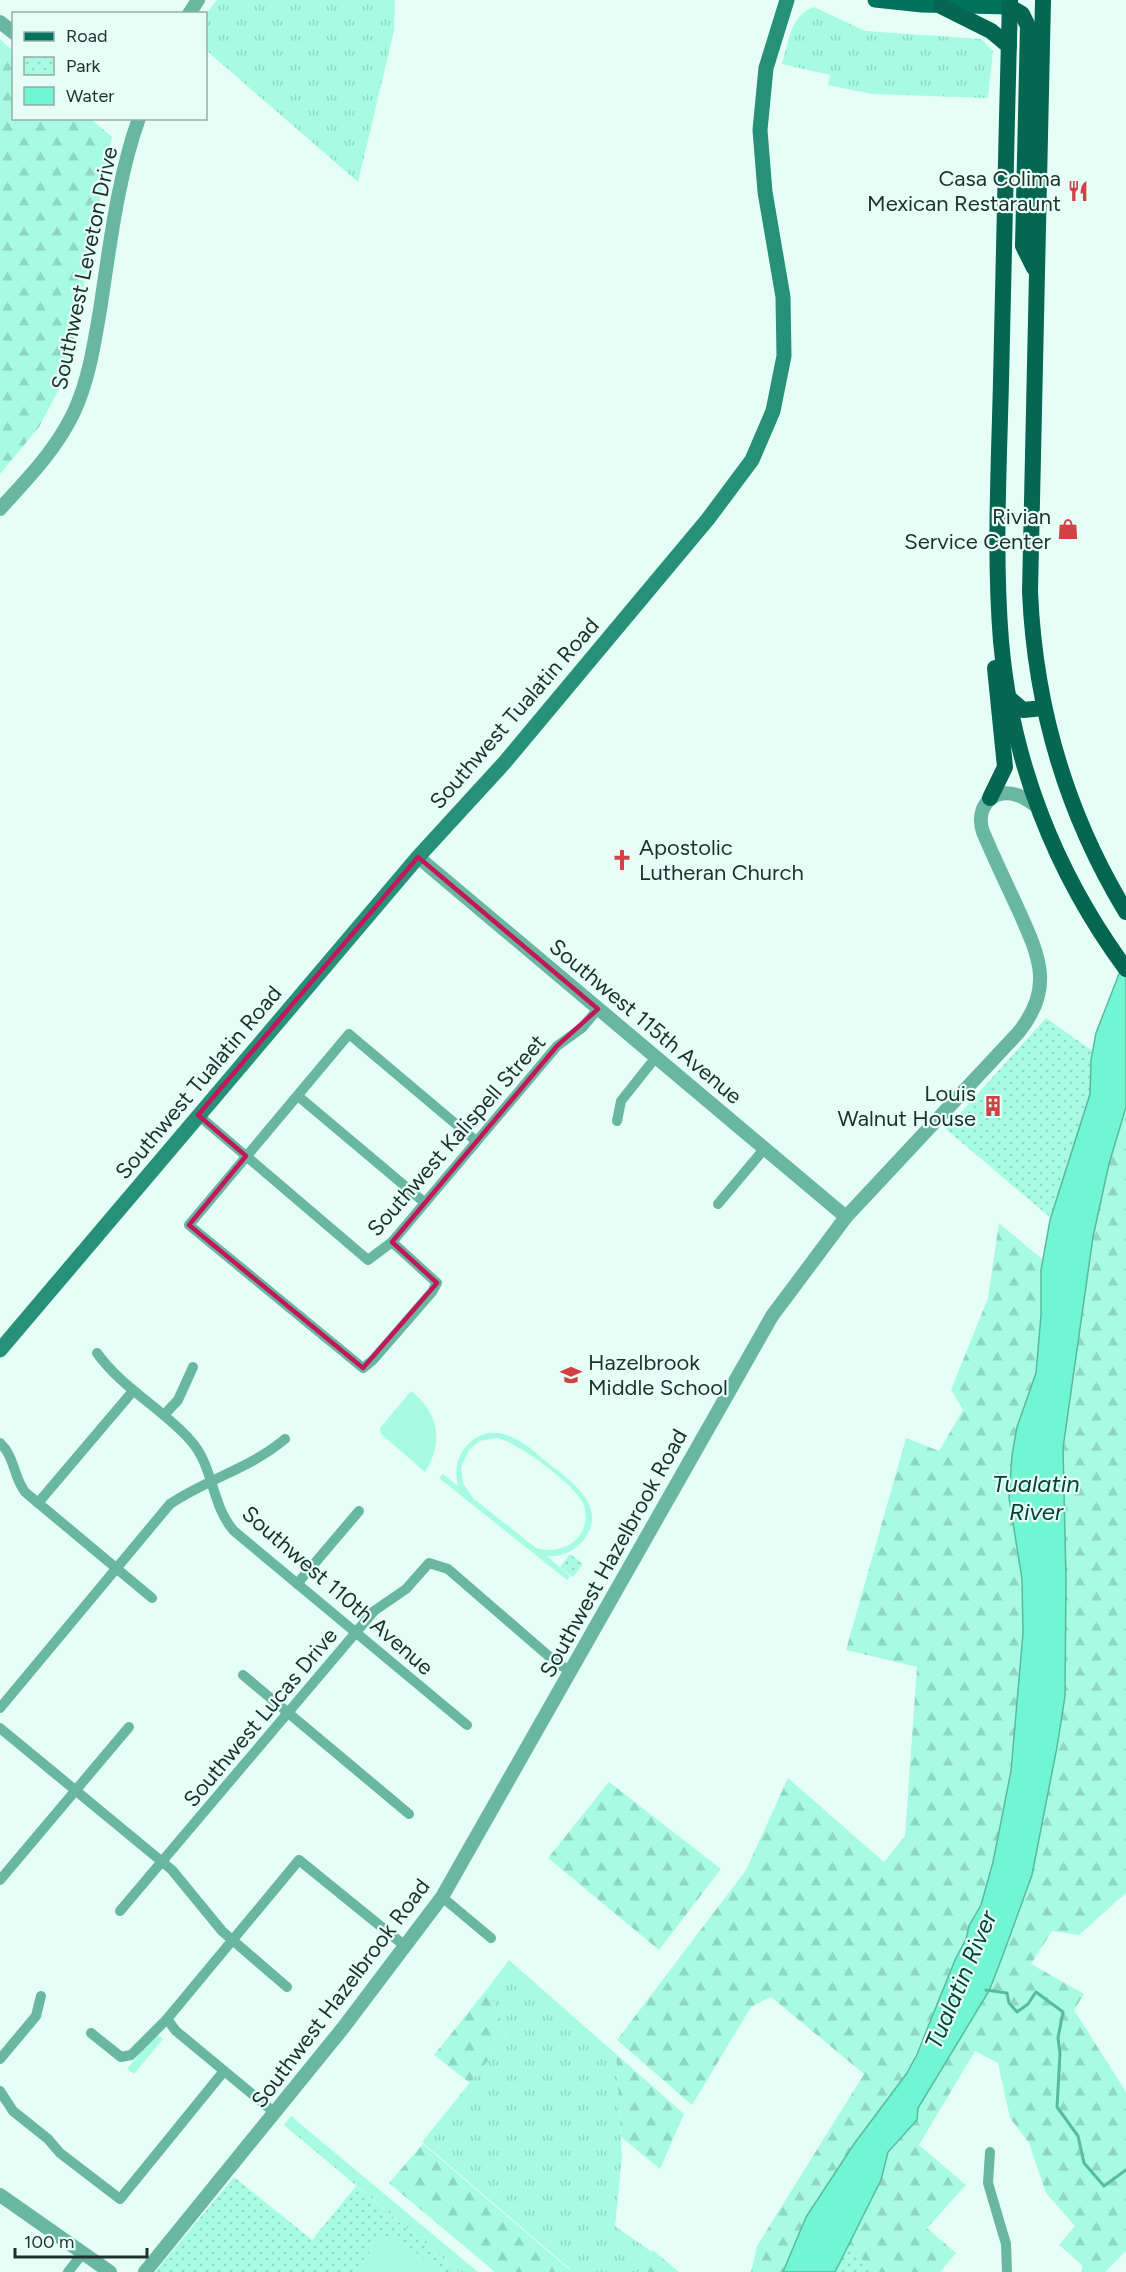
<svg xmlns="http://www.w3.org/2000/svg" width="1126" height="2272" font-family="Figtree,sans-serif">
	<defs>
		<pattern id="grass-tufts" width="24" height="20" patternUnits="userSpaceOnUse" patternTransform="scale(1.5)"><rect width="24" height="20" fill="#a7fbe2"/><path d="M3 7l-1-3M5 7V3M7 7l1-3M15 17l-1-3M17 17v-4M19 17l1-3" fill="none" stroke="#8fd7c2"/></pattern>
		<pattern id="forest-firs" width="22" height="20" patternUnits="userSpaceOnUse" patternTransform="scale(1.5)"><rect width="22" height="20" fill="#a7fbe2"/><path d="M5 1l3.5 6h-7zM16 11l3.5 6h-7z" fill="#8fd7c2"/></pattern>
		<pattern id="park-dots" width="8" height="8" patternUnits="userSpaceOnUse" patternTransform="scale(1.5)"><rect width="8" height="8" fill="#a7fbe2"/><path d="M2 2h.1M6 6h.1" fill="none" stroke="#8fd7c2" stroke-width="1.8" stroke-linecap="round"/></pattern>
	</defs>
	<rect width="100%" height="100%" fill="#e5fff6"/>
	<g fill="url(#grass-tufts)">
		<path d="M217,0H395L394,31L358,182L206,50V14Z"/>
		<path d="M814,7L865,31L981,39L993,51L988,98L872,94L828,85L830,75L782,64C789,42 790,15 814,7Z"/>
		<path d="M509,1960L616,2054L622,2157L615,2226L652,2252L639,2272H569L570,2269L422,2142L507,2037L488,1988Z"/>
		<path d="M291,2116L478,2272H459L284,2125Z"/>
	</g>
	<g fill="url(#forest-firs)">
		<path d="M0,39L13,51L14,118L91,119L112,137L67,374L39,427L0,474Z"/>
		<path d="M1126,1107V1893L1079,1935L1052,1931L1031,1964L1084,1994L1074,2010L1126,2092V2251L1105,2272H1082V2265L1059,2245L1075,2226L1046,2193L1029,2143L1010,2118L998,2063L975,2051L919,2145L966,2185L927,2228L956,2253L940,2272H835L881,2180L888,2152L917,2120L918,2108L989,1991L1032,1875L1065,1696L1066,1578L1063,1448L1074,1358L1093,1237L1109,1164Z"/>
		<path d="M999,1223L1042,1259L1041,1315L1036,1373L1017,1427L1012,1455L1009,1498L1022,1579L1023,1633L1011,1771L994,1858L981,1905L969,1926L966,1939L907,2073L854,2144L806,2217L783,2272H751L757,2246L864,2074L771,1997L751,2007L692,2105L617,2040L746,1870L788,1778L884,1862L905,1836L917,1667L846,1650L906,1438L939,1451L963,1410L951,1390L988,1298Z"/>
		<path d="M609,1782L721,1869L659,1950L548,1858Z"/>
		<path d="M488,1988L507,2037L470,2083L434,2055Z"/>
		<path d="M156,2034L163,2039L134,2074L127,2069Z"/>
		<path d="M616,2054L684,2114L660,2169L621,2137Z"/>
		<path d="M423,2144L572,2272H495L389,2183Z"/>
		<path d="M653,2250L679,2272H639Z"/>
	</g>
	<g fill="url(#park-dots)">
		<path d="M1046,1018L1108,1062L1052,1219L946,1129Z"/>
		<path d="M570,1554L583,1564L573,1577L560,1567Z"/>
		<path d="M234,2177L312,2240L356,2186L459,2272H155Z"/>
		<path d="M848,2248L877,2272H835Z"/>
	</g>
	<g fill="#a7fbe2" fill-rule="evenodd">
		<path d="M411,1391C439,1413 444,1442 425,1472L381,1434L380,1428Z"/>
		<path d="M488,1433C514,1431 530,1448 548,1463C573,1482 612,1510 580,1544C571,1553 559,1557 547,1556L570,1576L567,1580L439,1478L443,1474L458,1486C452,1462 464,1439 488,1433ZM496,1438C515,1440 575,1485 583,1503C595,1534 565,1557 536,1548L474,1499L463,1483L461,1467L469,1450L479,1441Z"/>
		<path d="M386,2236L399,2239L440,2272H353L379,2241Z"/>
	</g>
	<path fill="#71f5d2" stroke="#58baa0" stroke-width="1.5" d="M1126,956V1107L1109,1164L1093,1237L1063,1448L1066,1578L1065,1696L1057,1747L1032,1875L1003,1955L989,1991L918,2108L917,2120L888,2152L881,2180L835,2272H783L806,2217L854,2144L907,2073L917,2054L955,1960L966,1939L969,1926L981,1905L993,1862L1011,1771L1023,1633L1022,1579L1009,1498L1012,1455L1017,1427L1036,1373L1041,1315V1270L1050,1220L1090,1094L1091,1060L1096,1033Z"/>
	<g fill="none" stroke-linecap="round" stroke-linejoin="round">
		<path stroke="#58baa0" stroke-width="3" d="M986,1990L1007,1993L1009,2003L1017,2012L1028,2004L1036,1992L1063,2012L1058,2038L1060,2054L1057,2107L1078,2136L1084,2163L1104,2186L1126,2170"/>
		<g stroke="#69b7a1" stroke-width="10">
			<path d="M298,1096L424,1202"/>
			<path d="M198,1115L368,1260L392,1242L557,1046L582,1028L598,1009"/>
			<path d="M617,1121L621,1101L656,1057"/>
			<path d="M718,1204L765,1148"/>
			<path d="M392,1242L437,1283L432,1292L373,1360L363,1368L189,1225L349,1034L476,1141"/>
			<path d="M97,1353C122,1388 163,1409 191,1441C214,1467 211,1505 234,1531L467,1725"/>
			<path d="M164,1415L178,1400L193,1367"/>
			<path d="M0,1443C15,1457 13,1476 25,1492L152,1598"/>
			<path d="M38,1503L133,1391"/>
			<path d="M297,1584L359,1511"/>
			<path d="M243,1675L409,1814"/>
			<path d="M0,1708L170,1504C209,1478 249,1469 285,1439"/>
			<path d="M0,1728L172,1870L222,1931L287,1987"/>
			<path d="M0,1880L129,1727"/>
			<path d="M442,1897L491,1938"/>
			<path d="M120,1911L374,1611L406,1589L429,1563L448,1569L559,1665L570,1670"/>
			<path d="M167,2019L176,2031L275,2113"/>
			<path d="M91,2033L121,2057L131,2055L167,2019L299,1860L405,1946"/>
			<path d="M0,2059L36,2016L41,1996"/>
			<path d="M0,2091L13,2111L48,2139L60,2153L120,2199L224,2071"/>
			<path d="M990,2152L988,2183L1006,2244L1007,2272"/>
			<path d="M68,2272L83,2253"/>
		</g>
		<g stroke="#69b7a1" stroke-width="14">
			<path d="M189,14L198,0"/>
			<path d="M0,22L14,33"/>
			<path d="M0,509C28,478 56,450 74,412C89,379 94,345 100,310C110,246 117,180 139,118"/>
			<path d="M418,857L846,1217"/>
			<path d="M0,2195L110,2272"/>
			<path d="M145,2272L343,2028L442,1897L772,1316L846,1217L1018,1033C1055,988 1039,956 1018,909C1006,883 994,858 983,832C975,809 991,787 1017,795C1025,797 1031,803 1038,807"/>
		</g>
		<path stroke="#269178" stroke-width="15" d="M0,1350L418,857L505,762L708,519L752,460L773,411L784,356L783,297L765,192L760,130L766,68L787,0"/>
		<path stroke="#00735d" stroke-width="15" d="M875,0L922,5L1010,7"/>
		<g stroke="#056652" stroke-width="16">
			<path d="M1010,0C1007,127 1003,254 1001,381C999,467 994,555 1001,641C1011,760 1055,873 1126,969"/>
			<path d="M1043,0L1030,592C1035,707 1066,813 1126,912"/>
			<path d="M941,6L991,31L1009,46"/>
			<path d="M1010,7L1022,14L1028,26L1023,246L1034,268"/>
			<path d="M1009,698L1023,710L1044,708"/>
			<path d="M990,798L1005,767L995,668"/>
		</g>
	</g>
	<path fill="none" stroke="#c2185b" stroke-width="4.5" stroke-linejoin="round" d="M418,857L598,1009L557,1046L392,1242L437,1283L363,1368L189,1225L246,1156L198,1115Z"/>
	<defs>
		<symbol id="restaurant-bare" viewBox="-9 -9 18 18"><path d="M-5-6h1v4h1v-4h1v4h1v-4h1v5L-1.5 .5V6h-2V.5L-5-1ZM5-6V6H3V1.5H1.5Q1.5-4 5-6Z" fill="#d14146" stroke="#e5fff6" stroke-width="2.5" paint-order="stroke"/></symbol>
		<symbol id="shop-bare" viewBox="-9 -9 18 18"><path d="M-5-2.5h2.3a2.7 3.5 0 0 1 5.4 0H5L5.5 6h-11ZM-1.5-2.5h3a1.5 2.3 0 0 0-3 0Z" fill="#d14146" stroke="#e5fff6" stroke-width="2.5" paint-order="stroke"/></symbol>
		<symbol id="church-bare" viewBox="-9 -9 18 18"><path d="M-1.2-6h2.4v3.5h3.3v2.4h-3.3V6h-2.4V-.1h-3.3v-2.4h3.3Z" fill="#d14146" stroke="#e5fff6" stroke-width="2.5" paint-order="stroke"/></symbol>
		<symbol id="building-bare" viewBox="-9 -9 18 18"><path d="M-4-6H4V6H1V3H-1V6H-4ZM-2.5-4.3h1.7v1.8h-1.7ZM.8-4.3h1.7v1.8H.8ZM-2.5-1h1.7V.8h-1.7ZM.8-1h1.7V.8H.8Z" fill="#d14146" stroke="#e5fff6" stroke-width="2.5" paint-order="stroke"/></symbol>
		<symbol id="school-bare" viewBox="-9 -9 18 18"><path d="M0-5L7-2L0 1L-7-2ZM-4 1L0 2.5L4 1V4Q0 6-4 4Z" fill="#d14146" stroke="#e5fff6" stroke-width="2.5" paint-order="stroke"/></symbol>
	</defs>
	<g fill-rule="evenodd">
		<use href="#restaurant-bare" x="1063" y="176" width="30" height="30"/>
		<use href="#shop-bare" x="1053" y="514" width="30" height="30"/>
		<use href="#church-bare" x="607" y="845" width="30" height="30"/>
		<use href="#building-bare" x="978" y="1091" width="30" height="30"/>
		<use href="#school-bare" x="556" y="1360" width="30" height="30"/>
	</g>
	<g text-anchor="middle" stroke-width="4.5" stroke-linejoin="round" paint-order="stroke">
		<g font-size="22" fill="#1f302b" stroke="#e5fff6" text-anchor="end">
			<text x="1061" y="186">Casa Colima<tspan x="1061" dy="25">Mexican Restaraunt</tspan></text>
			<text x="1051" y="524">Rivian<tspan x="1051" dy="25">Service Center</tspan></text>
			<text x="639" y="855" text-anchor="start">Apostolic<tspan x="639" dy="25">Lutheran Church</tspan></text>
			<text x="976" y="1101">Louis<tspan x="976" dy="25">Walnut House</tspan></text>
			<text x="588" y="1370" text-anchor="start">Hazelbrook<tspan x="588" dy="25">Middle School</tspan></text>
		</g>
		<g font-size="22" fill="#1f302b" stroke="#e5fff6">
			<text transform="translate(84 268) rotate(-78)" y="8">Southwest Leveton Drive</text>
			<text transform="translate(514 713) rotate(-49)" y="8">Southwest Tualatin Road</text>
			<text transform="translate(646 1021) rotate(40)" y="8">Southwest 115th Avenue</text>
			<text transform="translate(198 1082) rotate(-50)" y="8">Southwest Tualatin Road</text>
			<text transform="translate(456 1135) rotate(-49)" y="8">Southwest Kalispell Street</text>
			<text transform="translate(613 1553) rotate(-61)" y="8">Southwest Hazelbrook Road</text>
			<text transform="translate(338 1590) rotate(41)" y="8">Southwest 110th Avenue</text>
			<text transform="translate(260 1717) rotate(-50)" y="8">Southwest Lucas Drive</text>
			<text transform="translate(340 1993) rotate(-53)" y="8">Southwest Hazelbrook Road</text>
		</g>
		<g font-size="24" font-style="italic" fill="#044235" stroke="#e5fff6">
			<text x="1036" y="1492">Tualatin<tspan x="1036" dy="28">River</tspan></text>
			<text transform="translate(961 1980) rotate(-67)" y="8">Tualatin River</text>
		</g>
	</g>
	<rect x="12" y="12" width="195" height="108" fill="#e5fff6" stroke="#96aca5" stroke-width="1.5"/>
	<rect x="24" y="32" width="30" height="9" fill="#00735d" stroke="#96aca5" stroke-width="1.5"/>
	<text x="66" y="42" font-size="18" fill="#1f302b">Road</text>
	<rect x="24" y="57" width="30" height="18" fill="url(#park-dots)" stroke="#96aca5" stroke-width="1.5"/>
	<text x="66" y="72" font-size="18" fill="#1f302b">Park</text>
	<rect x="24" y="87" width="30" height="18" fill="#71f5d2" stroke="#96aca5" stroke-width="1.5"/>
	<text x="66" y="102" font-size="18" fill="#1f302b">Water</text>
	<path d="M15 2248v9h132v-9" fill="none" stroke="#1f302b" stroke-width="3"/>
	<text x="24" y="2248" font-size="18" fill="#1f302b" stroke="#e5fff6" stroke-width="4.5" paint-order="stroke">100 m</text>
</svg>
